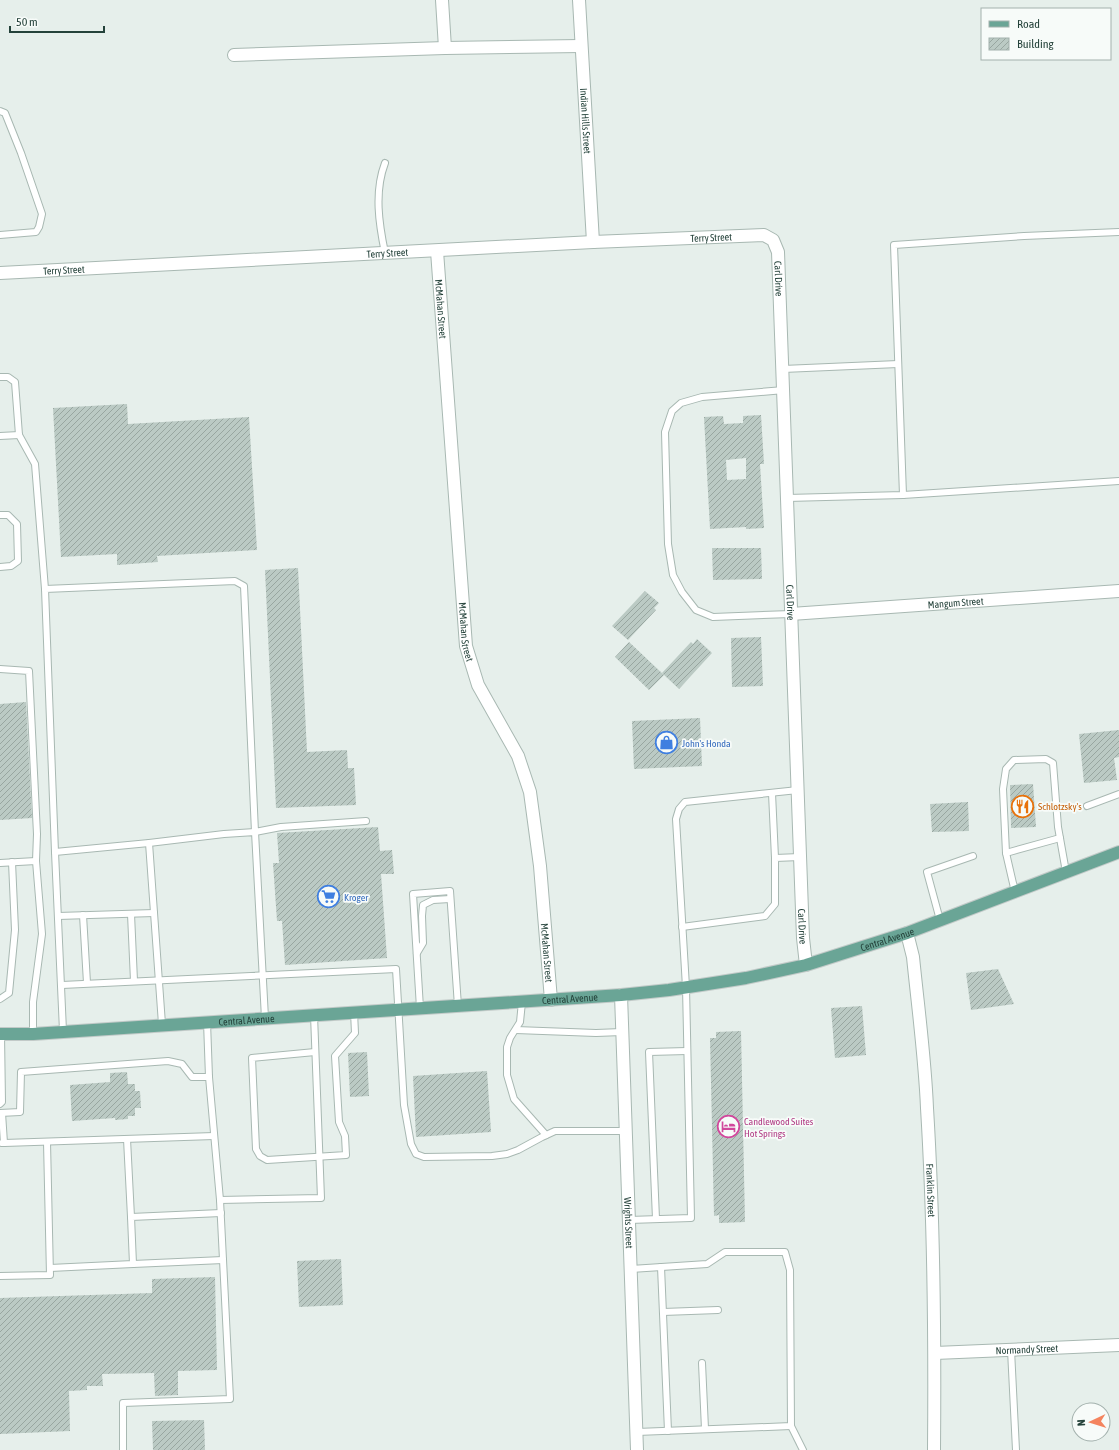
<svg xmlns="http://www.w3.org/2000/svg" width="1119" height="1450" font-family="'Asap Condensed',sans-serif">
	<defs>
		<pattern id="building-hatch" width="6" height="6" patternUnits="userSpaceOnUse"><rect width="6" height="6" fill="#bbcac4"/><path d="M-1 1l2-2M0 6l6-6M5 7l2-2" fill="none" stroke="#98a6a0"/></pattern>
	</defs>
	<rect width="100%" height="100%" fill="#e6efeb"/>
	<g fill="url(#building-hatch)" fill-rule="evenodd">
		<path d="M127,404L128,424L249,417L257,550L157,556L158,562L117,565V554L61,557L53,408Z"/>
		<path d="M761,415L764,464H760L764,528L746,529V527L710,529L704,417L723,416L724,424L743,423V416ZM746,458V479L727,480L726,460Z"/>
		<path d="M712,548H761L762,579L713,580Z"/>
		<path d="M298,568L307,752L347,750L348,768H354L356,805L276,808L265,570Z"/>
		<path d="M645,591L659,603L654,608L656,610L628,640L612,626Z"/>
		<path d="M761,637L763,686L732,687L731,638Z"/>
		<path d="M697,639L712,653L679,689L662,673L691,642L693,644Z"/>
		<path d="M629,642L664,675L649,690L615,657Z"/>
		<path d="M26,702L32,818L0,820V704Z"/>
		<path d="M700,718L702,766L634,769L632,721Z"/>
		<path d="M1119,730V757L1114,758L1117,780L1084,783L1079,734Z"/>
		<path d="M1033,784L1036,827L1011,828L1010,785Z"/>
		<path d="M968,802L969,831L932,832L930,804Z"/>
		<path d="M378,827L380,851L392,850L394,874H381L387,958L285,965L282,921H277L273,863H279L277,833Z"/>
		<path d="M998,969L1014,1004L971,1010L966,973Z"/>
		<path d="M862,1006L866,1055L835,1058L831,1008Z"/>
		<path d="M741,1031L745,1222L719,1223V1215L714,1216L710,1038H716V1032Z"/>
		<path d="M367,1052L369,1096L350,1097L348,1053Z"/>
		<path d="M487,1071L491,1132L416,1137L413,1076Z"/>
		<path d="M127,1072L128,1084H135V1091H140L141,1108H135V1116H128V1119L115,1120V1118L72,1121L70,1085L110,1082V1073Z"/>
		<path d="M341,1259L343,1305L299,1307L297,1261Z"/>
		<path d="M215,1277L217,1370L178,1371V1395L155,1396L154,1373L102,1374L103,1386H87V1390L69,1391L70,1431L0,1434V1298L152,1293V1279Z"/>
		<path d="M204,1420L205,1450H153L152,1421Z"/>
	</g>
	<g fill="none" stroke-linecap="round" stroke-linejoin="round">
		<defs>
			<g id="lane">
				<path d="M0,111L5,113L21,153L42,214L39,227L36,232L0,235"/>
				<path d="M385,163C374,192 379,224 385,253"/>
				<path d="M783,369L898,364"/>
				<path d="M0,377H8L15,382L19,435L35,464L45,589"/>
				<path d="M784,390L702,397L681,403L672,411L665,432L668,544L673,575L682,592L696,610L713,617L791,614"/>
				<path d="M0,436L19,435"/>
				<path d="M903,495L894,245L1024,236L1119,232"/>
				<path d="M787,498L903,495L1119,481"/>
				<path d="M0,515H8L17,524L18,561L11,566L0,567"/>
				<path d="M0,669L29,671L37,834L36,861"/>
				<path d="M772,793L775,858"/>
				<path d="M1087,806L1119,794"/>
				<path d="M149,843L162,1024"/>
				<path d="M55,852L45,589L235,581L244,586L255,832L281,827L366,821"/>
				<path d="M1006,853L1060,838"/>
				<path d="M0,863L36,861L42,934L33,1002V1034"/>
				<path d="M1015,892L1006,853L1003,789L1006,769L1014,760L1046,759L1053,763L1058,827L1066,872"/>
				<path d="M131,914L134,981"/>
				<path d="M83,915L87,983"/>
				<path d="M58,916L154,913"/>
				<path d="M940,920L927,872L973,856"/>
				<path d="M682,927L765,916L775,904V858L800,857"/>
				<path d="M417,953L423,943L422,916L423,905L433,900L450,899"/>
				<path d="M62,985L396,969L404,1105L411,1144L416,1154L424,1157L492,1156L507,1154L518,1150L542,1137L555,1131H626"/>
				<path d="M0,999L9,993L15,930L12,862"/>
				<path d="M522,1002L520,1022L510,1038L507,1047V1075L514,1099L546,1135"/>
				<path d="M420,1008L413,894L450,891L458,1006"/>
				<path d="M207,1022L209,1077L220,1200L321,1198L314,1015"/>
				<path d="M516,1030L596,1033L622,1032"/>
				<path d="M63,1031L55,852L149,843L224,834L255,832L265,1018"/>
				<path d="M315,1052L252,1058L256,1149L260,1156L267,1160L346,1155L345,1136L339,1122L335,1056L355,1033L354,1012"/>
				<path d="M0,1104L2,1102L1,1034"/>
				<path d="M0,1113L20,1112L21,1072L168,1061L182,1064L192,1077H209"/>
				<path d="M127,1139L131,1217"/>
				<path d="M2,1143H4L2,1113"/>
				<path d="M4,1143L214,1136"/>
				<path d="M656,1219L649,1052L687,1051"/>
				<path d="M629,1220L691,1218L686,987L676,819L679,809L685,802L798,790"/>
				<path d="M133,1264L223,1260"/>
				<path d="M661,1267L668,1431"/>
				<path d="M50,1268L133,1264L131,1217L221,1213"/>
				<path d="M631,1269L707,1264L725,1252H785L790,1270L791,1426L637,1432"/>
				<path d="M0,1276L50,1275L47,1142"/>
				<path d="M663,1312L718,1310"/>
				<path d="M1011,1350L1016,1450"/>
				<path d="M702,1363L705,1429"/>
				<path d="M791,1426L803,1450"/>
				<path d="M123,1450V1403L230,1399L220,1200"/>
			</g>
			<g id="street">
				<path d="M442,0L445,48"/>
				<path id="s1" d="M579,0L593,242"/>
				<path d="M234,55L445,48L581,46"/>
				<path id="s2" d="M437,251L466,646L478,685L518,756L530,792L540,866L551,1000"/>
				<path id="s3" d="M0,273L593,242L764,235L773,240L778,252L803,938L806,965"/>
				<path id="s4" d="M791,614L1119,591"/>
				<path id="s5" d="M907,933L913,957C918,1007 925,1058 927,1108C934,1222 935,1336 934,1450"/>
				<path id="s6" d="M621,995L637,1450"/>
				<path id="s7" d="M935,1353L1119,1345"/>
			</g>
			<g id="primary">
				<path id="s8" d="M0,1034H33L621,995L669,990L746,978L806,965L907,933L1119,852"/>
			</g>
		</defs>
		<use href="#lane" stroke="#a8b8b2" stroke-width="8"/>
		<use href="#street" stroke="#a8b8b2" stroke-width="14"/>
		<use href="#primary" stroke="#c2cac8" stroke-width="14"/>
		<use href="#lane" stroke="#fff" stroke-width="6"/>
		<use href="#street" stroke="#fff" stroke-width="12"/>
		<use href="#primary" stroke="#6aa596" stroke-width="12"/>
	</g>
	<defs>
		<symbol id="shop-ring" viewBox="-11 -11 22 22"><circle r="9.5" fill="#f7fbf9" stroke="#3f7fe0" stroke-width="1.5"/><path d="M-5-2.5h2.3a2.7 3.5 0 0 1 5.4 0H5L5.5 6h-11ZM-1.5-2.5h3a1.5 2.3 0 0 0-3 0Z" fill="#3f7fe0"/></symbol>
		<symbol id="restaurant-ring" viewBox="-11 -11 22 22"><circle r="9.5" fill="#f7fbf9" stroke="#e8710a" stroke-width="1.5"/><path d="M-5-6h1v4h1v-4h1v4h1v-4h1v5L-1.5 .5V6h-2V.5L-5-1ZM5-6V6H3V1.5H1.5Q1.5-4 5-6Z" fill="#e8710a"/></symbol>
		<symbol id="supermarket-ring" viewBox="-11 -11 22 22"><circle r="9.5" fill="#f7fbf9" stroke="#3f7fe0" stroke-width="1.5"/><path d="M-6-5.5h2.5l.6 2H6L4.5 2H-2.5L-4.4-4H-6ZM-1.5 3.2a1.3 1.3 0 1 0 .1 0ZM3 3.2a1.3 1.3 0 1 0 .1 0Z" fill="#3f7fe0"/></symbol>
		<symbol id="hotel-ring" viewBox="-11 -11 22 22"><circle r="9.5" fill="#f7fbf9" stroke="#d1479c" stroke-width="1.5"/><path d="M-6-4.5h1.5V1H6V5H4.5V3h-9V5H-6ZM-4 0a1.8 1.8 0 1 1 3.6 0ZM.5 0V-2.5h3Q6-2.5 6 0Z" fill="#d1479c"/></symbol>
	</defs>
	<g fill-rule="evenodd">
		<use href="#shop-ring" x="654" y="730" width="25" height="25"/>
		<use href="#restaurant-ring" x="1010" y="794" width="25" height="25"/>
		<use href="#supermarket-ring" x="316" y="884" width="25" height="25"/>
		<use href="#hotel-ring" x="716" y="1114" width="25" height="25"/>
	</g>
	<g text-anchor="middle" stroke-width="3.5" stroke-linejoin="round" paint-order="stroke">
		<g font-size="10" fill="#24423a" stroke="#f7fbf9">
			<text dy="4" stroke="none"><textPath href="#s1" startOffset="121">Indian Hills Street</textPath></text>
			<text dy="4" stroke="none"><textPath href="#s3" startOffset="712">Terry Street</textPath></text>
			<text dy="4" stroke="none"><textPath href="#s3" startOffset="388">Terry Street</textPath></text>
			<text dy="4" stroke="none"><textPath href="#s3" startOffset="64">Terry Street</textPath></text>
			<text dy="4" stroke="none"><textPath href="#s3" startOffset="815">Carl Drive</textPath></text>
			<text dy="4" stroke="none"><textPath href="#s2" startOffset="58">McMahan Street</textPath></text>
			<text dy="4" stroke="none"><textPath href="#s3" startOffset="1139">Carl Drive</textPath></text>
			<text dy="4" stroke="none"><textPath href="#s4" startOffset="165">Mangum Street</textPath></text>
			<text dy="4" stroke="none"><textPath href="#s2" startOffset="382">McMahan Street</textPath></text>
			<text dy="4" stroke="none"><textPath href="#s3" startOffset="1463">Carl Drive</textPath></text>
			<text dy="4" stroke="none"><textPath href="#s8" startOffset="895">Central Avenue</textPath></text>
			<text dy="4" stroke="none"><textPath href="#s2" startOffset="718">McMahan Street</textPath></text>
			<text dy="4" stroke="none"><textPath href="#s8" startOffset="571">Central Avenue</textPath></text>
			<text dy="4" stroke="none"><textPath href="#s8" startOffset="247">Central Avenue</textPath></text>
			<text dy="4" stroke="none"><textPath href="#s5" startOffset="259">Franklin Street</textPath></text>
			<text dy="4" stroke="none"><textPath href="#s6" startOffset="228">Wrights Street</textPath></text>
			<text dy="4" stroke="none"><textPath href="#s7" startOffset="92">Normandy Street</textPath></text>
		</g>
		<g font-size="10" fill="#366cbe" stroke="#f7fbf9" text-anchor="start">
			<text x="682" y="747">John's Honda</text>
			<text x="344" y="901">Kroger</text>
		</g>
		<g font-size="10" fill="#c56008" stroke="#f7fbf9" text-anchor="start">
			<text x="1038" y="810">Schlotzsky's</text>
		</g>
		<g font-size="10" fill="#b23c85" stroke="#f7fbf9" text-anchor="start">
			<text x="744" y="1125">Candlewood Suites<tspan x="744" dy="12">Hot Springs</tspan></text>
		</g>
	</g>
	<rect x="981" y="8" width="130" height="52" fill="#f7fbf9" stroke="#a3b1ad"/>
	<rect x="989" y="21" width="20" height="6" fill="#6aa596" stroke="#a3b1ad"/>
	<text x="1017" y="28" font-size="12" fill="#24423a">Road</text>
	<rect x="989" y="38" width="20" height="12" fill="url(#building-hatch)" stroke="#a3b1ad"/>
	<text x="1017" y="48" font-size="12" fill="#24423a">Building</text>
	<g transform="translate(1091 1422) rotate(266)"><circle r="19" fill="#f7fbf9" stroke="#a3b1ad"/>
	<path d="M0-3L7 15L0 10L-7 15Z" fill="#f4845f"/>
	<text y="-6" font-size="11" font-weight="bold" text-anchor="middle" fill="#24423a">N</text>
	</g>
	<path d="M10 26v6h94v-6" fill="none" stroke="#24423a" stroke-width="2"/>
	<text x="16" y="26" font-size="12" fill="#24423a" stroke="#f7fbf9" stroke-width="3" paint-order="stroke">50 m</text>
</svg>
